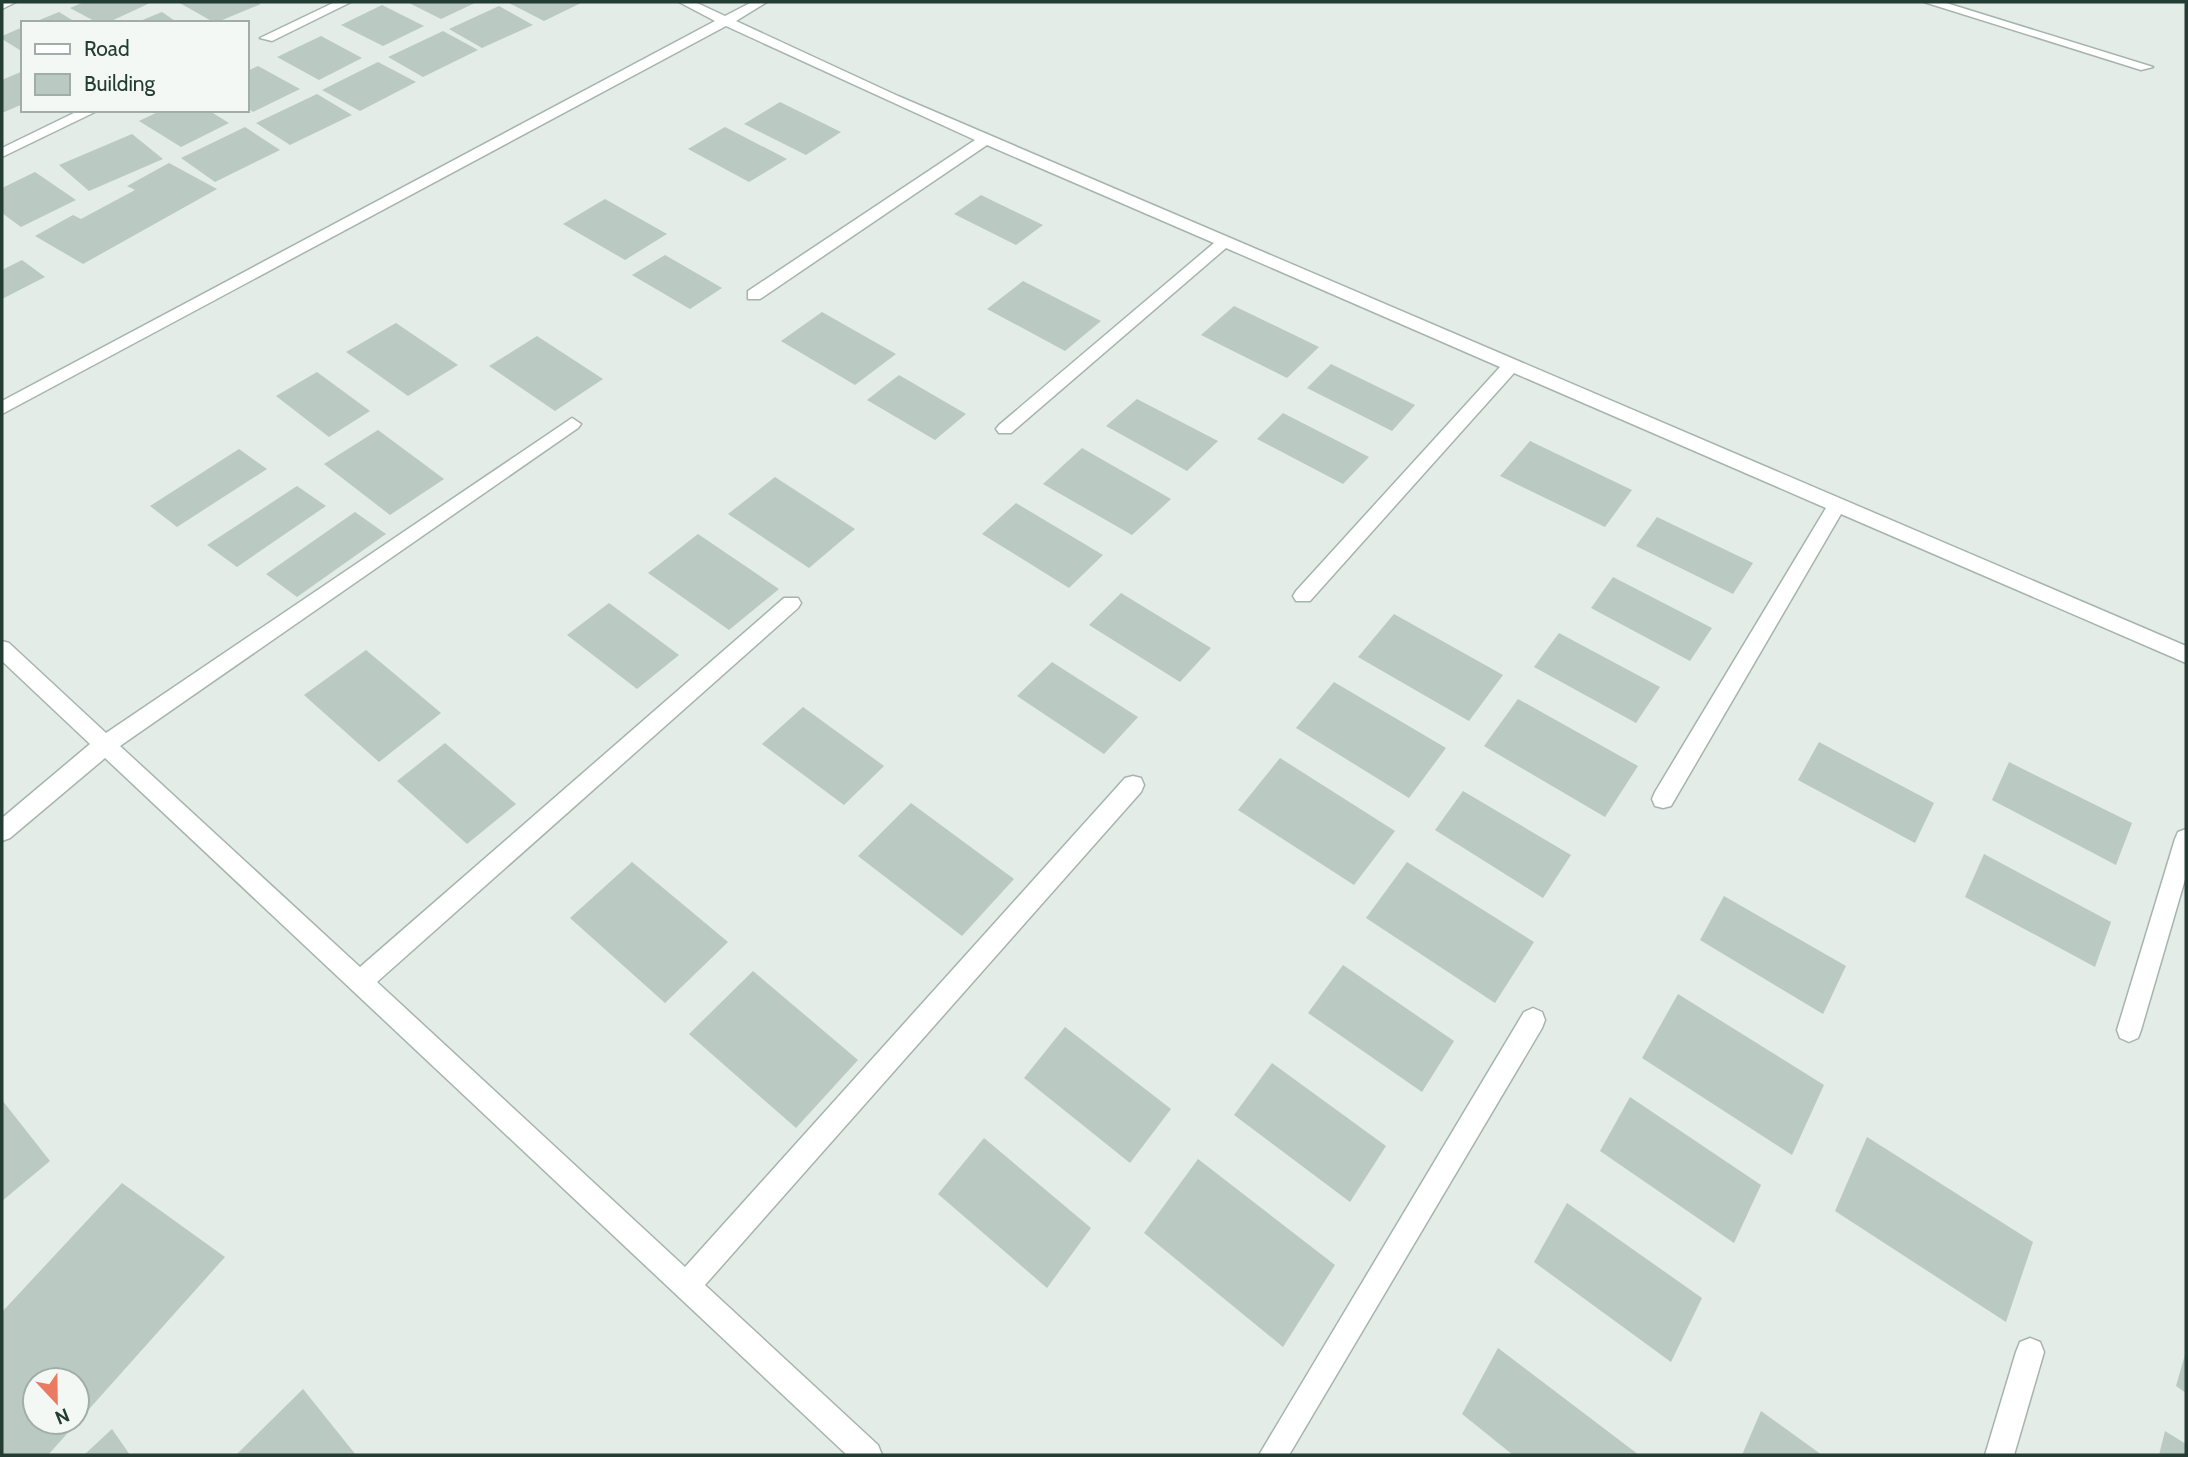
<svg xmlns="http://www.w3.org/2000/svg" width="2188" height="1457" font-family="Cabin,sans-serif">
	<rect width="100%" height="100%" fill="#e3ece7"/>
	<g fill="#bbc9c3" fill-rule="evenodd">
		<path d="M84,2H152L107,23H98L70,8Z"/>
		<path d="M178,2H257L261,4L215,23Z"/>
		<path d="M407,2H477L441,19Z"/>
		<path d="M507,2H583L544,21Z"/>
		<path d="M382,5L424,26L383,46L341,25Z"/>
		<path d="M499,6L533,25L482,48L449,29Z"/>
		<path d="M59,12L77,23H32Z"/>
		<path d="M162,12L178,23H135Z"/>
		<path d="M23,27V52L2,39V36Z"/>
		<path d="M443,31L478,50L423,77L388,57Z"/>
		<path d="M321,36L362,58L319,80L277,57Z"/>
		<path d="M378,62L416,82L360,111L322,90Z"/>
		<path d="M258,66L300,89L253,112L247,108V71Z"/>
		<path d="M23,71V104L2,113V80Z"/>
		<path d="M317,94L352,115L290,145L256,123Z"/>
		<path d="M780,102L841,132L806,155L744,124Z"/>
		<path d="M162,110H208L229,123L181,147L139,121Z"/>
		<path d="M245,127L280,150L215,182L181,158Z"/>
		<path d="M725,127L787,159L749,182L688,149Z"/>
		<path d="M132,134L163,159L89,191L59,165Z"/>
		<path d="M169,163L217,189L83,264L35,236L73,215L81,219L135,190L127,186Z"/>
		<path d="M35,172L76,200L21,227L2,213V188Z"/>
		<path d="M981,195L1043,225L1016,245L954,214Z"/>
		<path d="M605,199L667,234L625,260L563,224Z"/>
		<path d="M665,255L722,288L690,309L632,275Z"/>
		<path d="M22,260L45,277L2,299V270Z"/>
		<path d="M1023,281L1101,321L1065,351L987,309Z"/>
		<path d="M1234,306L1319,347L1287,378L1201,335Z"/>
		<path d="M822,312L896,354L855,385L781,341Z"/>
		<path d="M396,323L458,365L408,396L346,352Z"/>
		<path d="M537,336L603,379L555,411L489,366Z"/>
		<path d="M1331,364L1415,405L1392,431L1307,388Z"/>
		<path d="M317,372L370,411L329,437L276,396Z"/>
		<path d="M899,375L966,414L935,440L867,400Z"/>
		<path d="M1137,399L1218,441L1187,471L1106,426Z"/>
		<path d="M1283,413L1369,457L1343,484L1257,439Z"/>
		<path d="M378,430L444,479L390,515L324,464Z"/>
		<path d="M1530,441L1632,490L1605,527L1500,476Z"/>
		<path d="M1082,448L1171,499L1132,535L1043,484Z"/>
		<path d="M239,449L267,469L177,527L150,506Z"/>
		<path d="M775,477L855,529L809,568L728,514Z"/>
		<path d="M297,486L326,506L237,567L207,545Z"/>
		<path d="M1016,503L1103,555L1069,588L982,534Z"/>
		<path d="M355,512L386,534L297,597L266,574Z"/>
		<path d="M1657,517L1753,563L1733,594L1636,546Z"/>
		<path d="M698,534L779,589L729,630L648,573Z"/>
		<path d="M1613,577L1712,628L1690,661L1591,608Z"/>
		<path d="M1121,593L1211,648L1180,682L1089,625Z"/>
		<path d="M609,603L679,655L637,689L567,635Z"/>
		<path d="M1394,614L1503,675L1469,721L1358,657Z"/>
		<path d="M1559,633L1660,687L1636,723L1534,667Z"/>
		<path d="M366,650L441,713L379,762L304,695Z"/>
		<path d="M1052,662L1138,717L1104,754L1017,696Z"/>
		<path d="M1334,682L1446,748L1409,798L1296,728Z"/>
		<path d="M1518,699L1638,766L1605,817L1484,746Z"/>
		<path d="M803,707L884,766L844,805L762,744Z"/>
		<path d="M1819,742L1934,803L1915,843L1798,780Z"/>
		<path d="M445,743L516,804L467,844L397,781Z"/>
		<path d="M1280,758L1395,831L1354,885L1238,810Z"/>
		<path d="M2009,762L2132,823L2116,865L1992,800Z"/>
		<path d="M1463,791L1571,855L1543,898L1435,830Z"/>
		<path d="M911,803L1014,879L962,936L858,856Z"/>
		<path d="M1984,854L2111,922L2095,967L1965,897Z"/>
		<path d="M632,862L728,942L665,1003L570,918Z"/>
		<path d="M1407,862L1534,942L1495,1003L1366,918Z"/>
		<path d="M1724,896L1846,966L1823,1014L1700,940Z"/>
		<path d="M1343,965L1454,1041L1422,1092L1308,1013Z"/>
		<path d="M753,971L858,1060L796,1128L689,1034Z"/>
		<path d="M1678,994L1824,1085L1792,1155L1642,1058Z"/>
		<path d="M1065,1027L1171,1109L1130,1163L1024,1078Z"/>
		<path d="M1272,1063L1386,1146L1350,1202L1234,1115Z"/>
		<path d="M1630,1097L1761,1185L1734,1243L1600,1151Z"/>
		<path d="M2,1100L50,1161L2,1201Z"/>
		<path d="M1867,1137L2033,1242L2006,1322L1835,1211Z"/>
		<path d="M984,1138L1091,1228L1047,1288L938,1194Z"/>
		<path d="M1198,1159L1335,1265L1283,1347L1144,1233Z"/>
		<path d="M122,1183L225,1257L48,1455H2V1312ZM35,1380H77V1422H35Z"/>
		<path d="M1567,1203L1702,1298L1671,1362L1534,1262Z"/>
		<path d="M1498,1348L1639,1455H1513L1462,1414Z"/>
		<path d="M2186,1351V1393L2176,1386Z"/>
		<path d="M303,1389L356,1455H236Z"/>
		<path d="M1761,1411L1822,1455H1742Z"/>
		<path d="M112,1429L130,1455H84Z"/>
		<path d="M2165,1431L2186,1444V1455H2159Z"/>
	</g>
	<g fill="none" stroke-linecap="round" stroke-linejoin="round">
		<defs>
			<g id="minor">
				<path d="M2,2H16L2,9Z"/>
				<path d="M335,2H351L272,41L260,38Z"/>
				<path d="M679,2H695L725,16L752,2H767L736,21L898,96L2186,646V663L1841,514L1671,806L1663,808L1655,806L1652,799L1655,792L1826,508L1514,373L1310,601H1296L1293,596L1296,591L1500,367L1226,248L1011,433H999L996,429L999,425L1214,243L987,145L760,299H748V291L975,140L726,26L2,414V401L715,21Z"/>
				<path d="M1924,2H1943L2153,67L2141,70Z"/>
				<path d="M80,110H99L2,157V148Z"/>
				<path d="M572,418L581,424L578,428L120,746L360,967L784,598H798L801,603L798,608L377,982L685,1267L1125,778L1133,776L1141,778L1144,785L1141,792L705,1285L878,1445L882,1455H847L105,758L10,838L2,841V818L90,744L2,661V641L9,643L106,733Z"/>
				<path d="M2186,829V876L2141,1030L2138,1038L2129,1042L2120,1038L2117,1030L2175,839L2178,832Z"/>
				<path d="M1533,1008L1542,1012L1545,1020L1542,1028L1289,1455H1259L1524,1012Z"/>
				<path d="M2030,1338L2040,1342L2044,1352L2014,1455H1985L2016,1352L2020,1342Z"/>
			</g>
		</defs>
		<use href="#minor" stroke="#a6b4ae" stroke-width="3"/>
		<use href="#minor" fill="#fff" fill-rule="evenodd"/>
	</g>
	<rect width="2188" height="1457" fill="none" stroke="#233c34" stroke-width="7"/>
	<rect x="21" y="21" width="228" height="91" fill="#f3f8f5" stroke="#a0ada8" stroke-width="2"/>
	<rect x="35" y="44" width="35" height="10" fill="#ffffff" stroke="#a0ada8" stroke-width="2"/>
	<text x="84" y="56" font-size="21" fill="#233c34">Road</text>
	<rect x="35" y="74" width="35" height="21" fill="#bbc9c3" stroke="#a0ada8" stroke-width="2"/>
	<text x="84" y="91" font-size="21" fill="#233c34">Building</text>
	<g transform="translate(56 1401) rotate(158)"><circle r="33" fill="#f3f8f5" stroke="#a0ada8" stroke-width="2"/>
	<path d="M0-5L12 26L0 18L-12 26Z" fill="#ea7a62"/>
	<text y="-10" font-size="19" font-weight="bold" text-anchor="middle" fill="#233c34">N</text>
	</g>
</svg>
